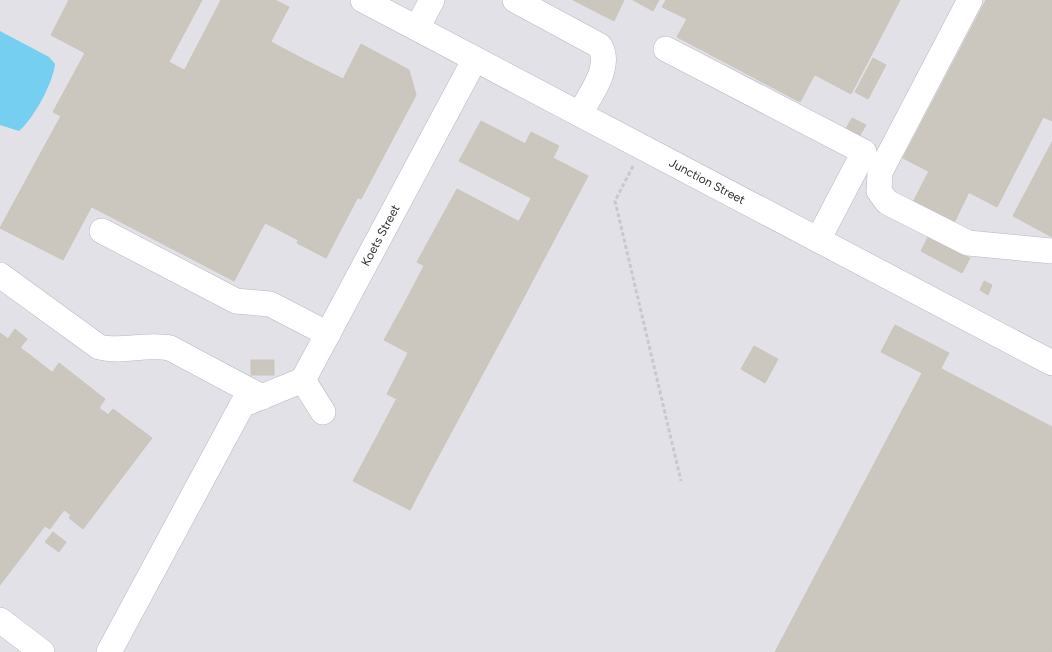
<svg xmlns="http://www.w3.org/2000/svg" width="1052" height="652" font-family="Figtree,sans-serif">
	<rect width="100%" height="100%" fill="#efe9e1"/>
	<rect fill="#e3e1e8" x="0" y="0" width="1052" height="652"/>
	<path fill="#75cff0" d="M0,31L49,57L55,64C53,83 34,118 19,131L0,125Z"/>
	<g fill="#cbc7bf" stroke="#cbc5ba">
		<path d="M69,0H113L85,53L51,35Z"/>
		<path d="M113,0H158L120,72L85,53Z"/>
		<path d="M158,0H202L154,90L120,72Z"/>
		<path d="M221,0H275L289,7L226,127L170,98Z"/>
		<path d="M573,0H624L614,21Z"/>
		<path d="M633,0H659L653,11Z"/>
		<path d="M666,0H674L692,10L687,19L662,7Z"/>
		<path d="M674,0H900L851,94Z"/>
		<path d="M986,0H1052V85L965,40Z"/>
		<path d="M692,10L815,74L800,102L677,37Z"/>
		<path d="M965,40L1052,85V100L997,207L903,158Z"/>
		<path d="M271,42L307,61L263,147L226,127Z"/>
		<path d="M361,44L409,70L416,95L361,199L299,166Z"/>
		<path d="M85,53L329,181L298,240L53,112Z"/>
		<path d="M873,58L886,65L868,99L855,92Z"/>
		<path d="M307,61L343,79L299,166L263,147Z"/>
		<path d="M169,62L184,70L170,98L154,90Z"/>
		<path d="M1052,100V121L1043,117Z"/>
		<path d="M61,116L265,223L234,281L92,207L94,202L32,169Z"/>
		<path d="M852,118L856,120L851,130L860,135L858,140L844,132Z"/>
		<path d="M856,120L866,125L860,135L851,130Z"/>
		<path d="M481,121L553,158L531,198L459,161Z"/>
		<path d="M531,132L559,146L553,158L525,144Z"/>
		<path d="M1052,142V237L1013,216Z"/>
		<path d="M553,158L588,176L554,240L519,221Z"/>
		<path d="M32,169L94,202L63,260L0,228Z"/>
		<path d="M929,171L969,192L952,227L911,206Z"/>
		<path d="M329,181L358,197L326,258L297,243Z"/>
		<path d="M457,189L554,240L515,314L417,262Z"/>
		<path d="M928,237L970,258L962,273L921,251Z"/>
		<path d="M424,266L515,314L495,351L404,304Z"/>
		<path d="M984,281L992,285L988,295L980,290Z"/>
		<path d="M404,304L495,351L475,388L384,340Z"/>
		<path d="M895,325L949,353L941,368L938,367L932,378L881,352Z"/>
		<path d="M15,329L27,339L20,348L8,339Z"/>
		<path d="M0,333L30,355L0,395Z"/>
		<path d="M754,346L778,359L765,383L741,369Z"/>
		<path d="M408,353L475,388L453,429L387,394Z"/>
		<path d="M30,355L76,391L0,491V395Z"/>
		<rect x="251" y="360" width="23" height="15"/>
		<path d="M59,363L105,399L99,408L52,373Z"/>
		<path d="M938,367L1052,427V652H788Z"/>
		<path d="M922,373L932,378L788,652H775Z"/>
		<path d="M76,391L122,425L0,585V491Z"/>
		<path d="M396,400L453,429L431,470L375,440Z"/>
		<path d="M113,409L152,438L83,529L69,518L71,515L60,507L122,425L108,415Z"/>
		<path d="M375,440L431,470L410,510L353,481Z"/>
		<path d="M60,507L64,510L50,529L45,526Z"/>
		<path d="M53,532L66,542L59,552L45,542Z"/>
	</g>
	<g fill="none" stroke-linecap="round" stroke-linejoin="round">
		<defs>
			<g id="minor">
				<path id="s1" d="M363,0L1052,363"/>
				<path d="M515,0L600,46C612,68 590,94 580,114"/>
				<path d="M970,0L880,172L879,191L887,202L968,243L1052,251"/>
				<path d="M417,28L432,0"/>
				<path d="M666,49L864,152L818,240"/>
				<path d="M102,231L236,301L270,304L328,334"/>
				<path d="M0,275L99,347C122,353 146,343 170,348L262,397"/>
				<path id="s2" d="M303,380L475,59"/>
				<path d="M303,380L323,412"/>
				<path d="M0,620L42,652"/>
				<path d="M109,652L242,405L303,380"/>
			</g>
		</defs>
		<use href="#minor" stroke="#b4b7c1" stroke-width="26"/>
		<path stroke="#c9c9c9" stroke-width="3" stroke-dasharray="4 2.5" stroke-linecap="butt" d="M633,166L615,201L681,481"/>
		<use href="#minor" stroke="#fff" stroke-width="25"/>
	</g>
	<g text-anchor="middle" stroke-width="4" stroke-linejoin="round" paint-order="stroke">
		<g font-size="12" fill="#2e2e2e" stroke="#fff">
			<text dy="4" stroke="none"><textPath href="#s1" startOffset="389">Junction Street</textPath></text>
			<text dy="4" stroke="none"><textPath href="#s2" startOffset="164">Koets Street</textPath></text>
		</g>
	</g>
</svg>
